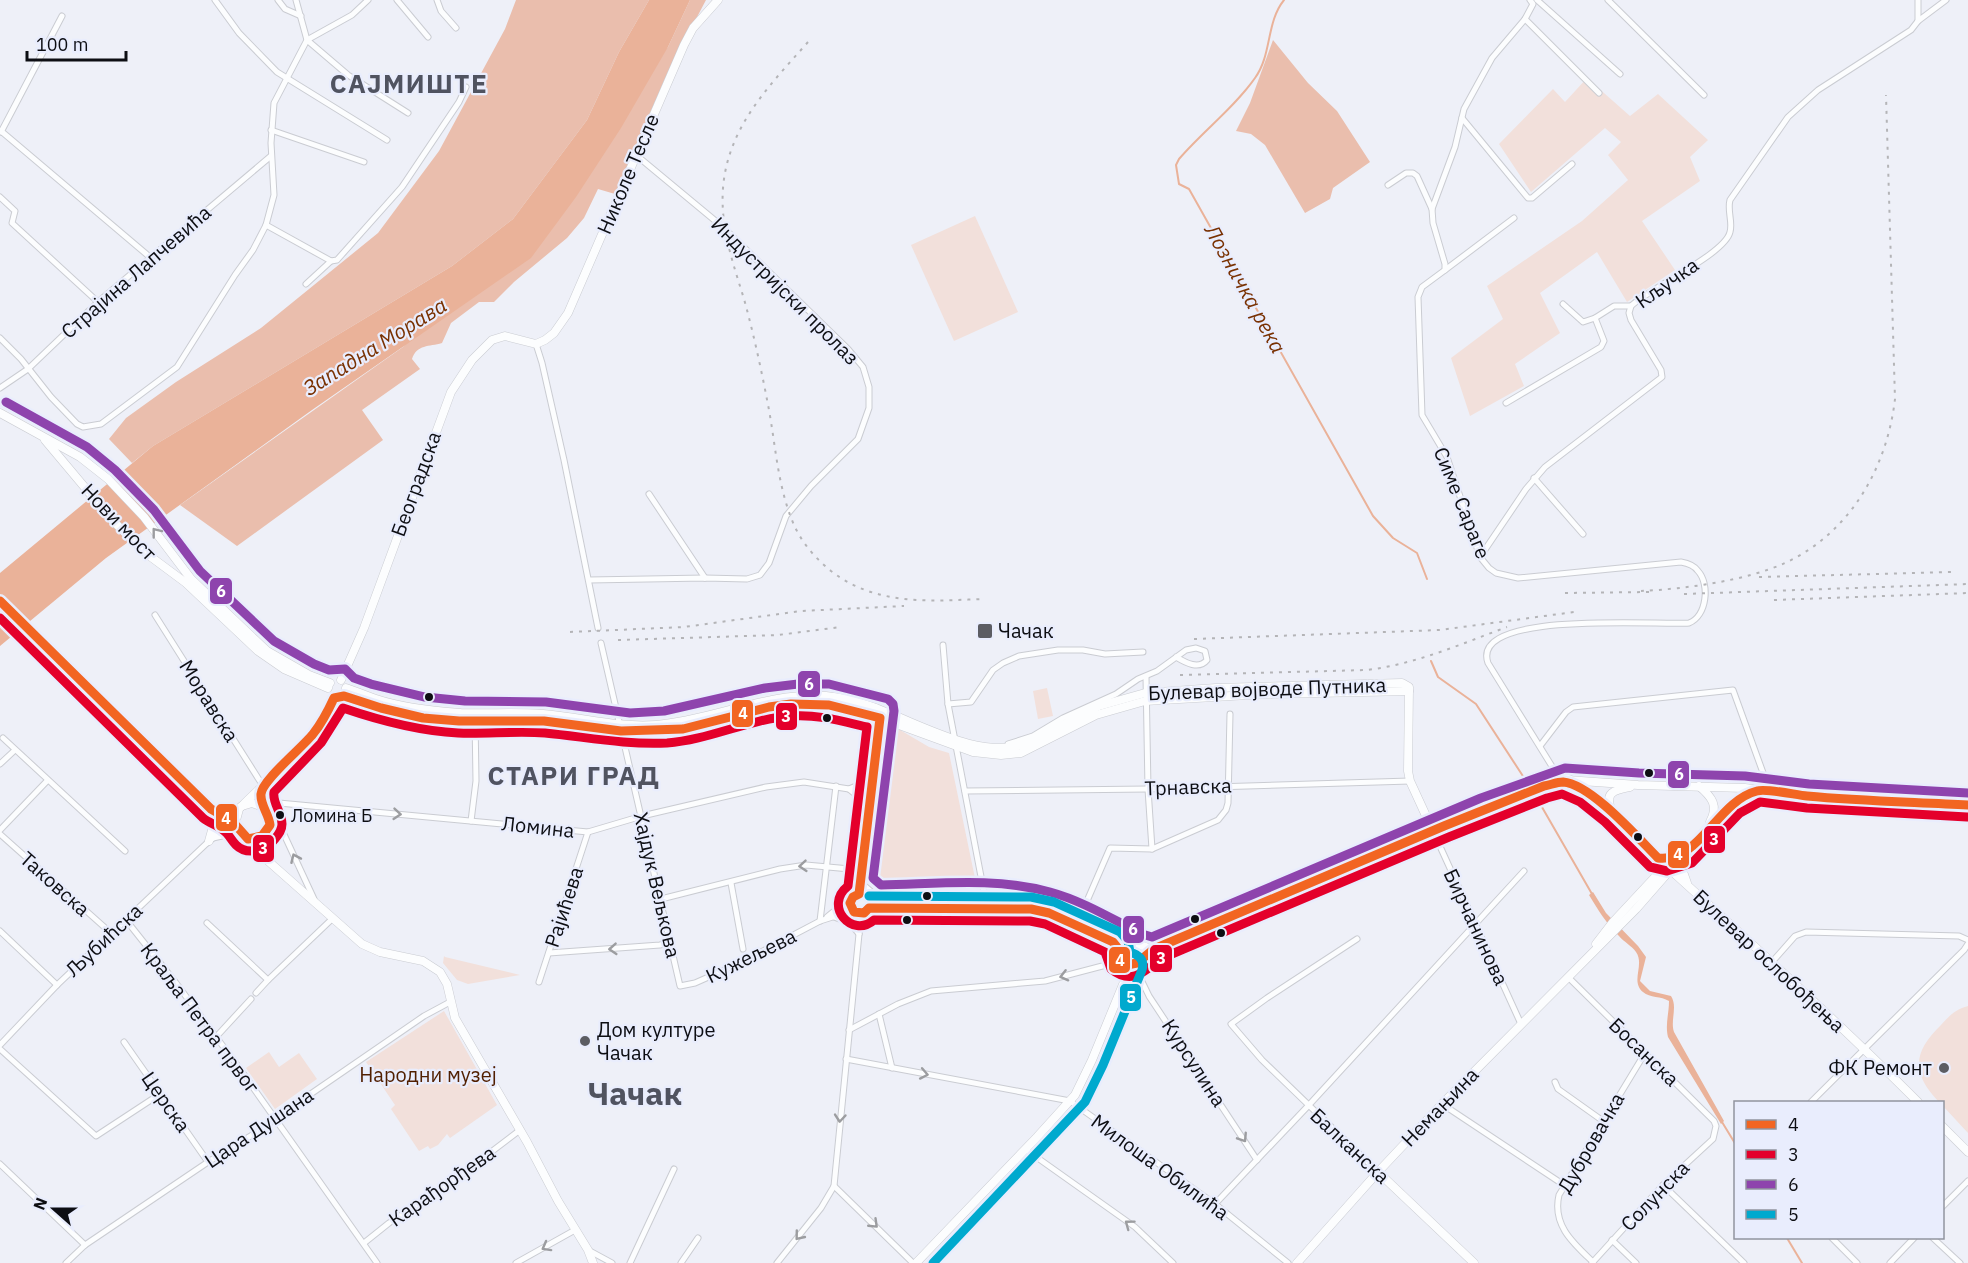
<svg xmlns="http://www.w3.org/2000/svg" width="1968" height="1263" font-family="'IBM Plex Sans',sans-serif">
	<rect width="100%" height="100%" fill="#eef0f8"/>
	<g fill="#f2e0db">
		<path d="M1587,78L1630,116L1658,94L1708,140L1690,157L1700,181L1642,221L1675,270L1627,302L1597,252L1540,293L1560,333L1515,364L1524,386L1470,416L1451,358L1503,319L1487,286L1582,221L1628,180L1608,155L1621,142L1605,128L1531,192L1499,144L1553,89L1565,102Z"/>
		<path d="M975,216L1018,312L954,341L911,245Z"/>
		<path d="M1047,688L1053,716L1038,719L1033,691Z"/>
		<path d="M895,727L929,747L949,753L976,883L974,887L878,888L875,886L873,872L888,733L890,728Z"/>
		<path d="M444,956L445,957L520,975L468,984L457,980L443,963Z"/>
		<path d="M1968,1006V1133L1943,1106L1942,1102H1939C1911,1073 1913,1052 1941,1025C1949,1016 1956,1009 1968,1006Z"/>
		<path d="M444,1011L497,1105L450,1138L447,1134L438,1145L430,1149L428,1146L419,1151L391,1109L395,1105L366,1062Z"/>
		<path d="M269,1052L279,1067L299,1053L317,1079L275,1109L246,1068Z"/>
	</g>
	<g fill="#eabead">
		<path d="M516,0H649L619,52L587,120L513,219L452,266L153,446L132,463L109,439L126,418L176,382L261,328L378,233L439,151L505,29Z"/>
		<path d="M690,0H706L667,74L615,194L598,189L584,218L567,238L514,282L494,302H479L451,323L442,343C429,347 417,344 412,359L420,369L362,410L383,440L237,546L180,505L403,347L668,47Z"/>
		<path d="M1273,40L1308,83L1337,111L1370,162L1333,188L1330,199L1305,213L1265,145L1251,134L1236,131L1250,103Z"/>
	</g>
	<g fill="#eab299">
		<path d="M649,0H690L668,47L621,128L576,197L531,258L312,410L106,558L0,646V573L153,446L452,266L513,219L587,120L619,52Z"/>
		<path d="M1593,892L1606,913L1638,946L1646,957L1640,981L1650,991L1671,996C1678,1007 1670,1020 1674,1032L1724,1121L1721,1124L1668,1037C1665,1024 1669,1014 1669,1001C1661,996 1650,998 1643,992C1630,981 1645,965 1636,952C1632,946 1624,942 1619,936C1607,924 1598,910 1589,895Z"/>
	</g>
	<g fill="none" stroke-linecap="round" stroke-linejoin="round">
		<g stroke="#eab299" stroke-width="2">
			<path d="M1284,0C1266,22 1272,55 1255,78C1234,108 1203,131 1179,159L1176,165L1179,184L1189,189L1373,516L1393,538L1417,553L1427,579"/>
			<path d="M1431,661L1438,677L1476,704L1532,790"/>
			<path d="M1535,795L1592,894"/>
			<path d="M1722,1122L1736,1145"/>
			<path d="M1787,1238L1802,1263"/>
		</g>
		<defs>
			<g id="street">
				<path d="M215,0L239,33L277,72L387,140"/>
				<path d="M278,0L285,9L301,16"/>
				<path d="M368,0L352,15L307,40L348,75L408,113"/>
				<path d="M397,0L428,37"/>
				<path d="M437,0L441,11L456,28"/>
				<path d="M1530,0L1533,4L1525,19L1492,58L1464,109L1455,147L1432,209L1433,223L1445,264V270L1422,287L1418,297L1422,415L1447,457L1480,557L1489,568L1496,573L1518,578L1681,562C1687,563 1694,565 1698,571C1710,584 1707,616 1689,623C1662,626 1469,609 1488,663L1553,768L1563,776L1570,778"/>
				<path d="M1537,0L1620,74"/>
				<path d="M1608,0L1704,95"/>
				<path d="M1525,19L1599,93"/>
				<path d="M1918,21L1946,0"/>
				<path d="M1462,118L1528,198H1532L1572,164"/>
				<path d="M271,130L364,162"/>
				<path d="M1,131L151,258"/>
				<path d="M1,132L62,16"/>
				<path d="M1388,185L1406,173H1413L1417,176L1432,209"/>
				<path d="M0,197L15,211L12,223L98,302"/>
				<path d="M266,225L331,261"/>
				<path d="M1445,270L1514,218"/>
				<path d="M306,284L331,261L337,260L402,187L459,102L466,87"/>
				<path d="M1563,304L1583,322L1595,318"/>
				<path d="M0,338L21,359L51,397L77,424L83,427L101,424L177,367L235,275L253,250L266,225L274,195L271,143L274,103L307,40L296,0"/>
				<path d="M536,344L542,363L564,460L598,628"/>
				<path d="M0,388L28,369L98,302L271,156"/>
				<path d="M1506,403L1601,347L1604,341L1595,318L1614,306H1631"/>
				<path d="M1534,478L1583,534"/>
				<path d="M649,494L705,578"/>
				<path d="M1480,557L1526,489L1545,467L1662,377L1661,370L1631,320L1629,313L1631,306C1650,288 1725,254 1730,232C1733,222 1727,211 1730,200L1788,117L1818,90L1911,30L1918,21V0"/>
				<path d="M589,580L705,578L747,579L760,575L769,563L786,516L811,486L858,439L869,408V387L863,367L848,349L724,228L636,155"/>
				<path d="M155,615L263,786"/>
				<path d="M601,643L680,986L695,983L740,963L820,921L845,913H864L869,908"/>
				<path d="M943,645L948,704L987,908"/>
				<path d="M1146,677L1148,789L1152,849"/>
				<path d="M948,704L971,702L993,670L1003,663L1019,656L1058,650H1083L1105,654L1143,652"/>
				<path d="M3,738L125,851"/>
				<path d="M1008,744L1033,736L1063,718L1116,694L1138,679L1157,671L1186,650L1196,648L1205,651L1207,660C1199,670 1186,663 1176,657"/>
				<path d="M1540,746L1566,712L1573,707L1733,690L1770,792"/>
				<path d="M0,764L15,750"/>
				<path d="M1553,768L1555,783"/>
				<path d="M849,789L863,783L873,768"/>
				<path d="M965,791L1148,789L1410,781"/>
				<path d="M268,812L272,805L279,803L588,832L642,816L766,787L804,782L849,789L860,798L869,812"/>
				<path d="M270,816L281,828L314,899"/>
				<path d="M471,821L476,781L475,718"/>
				<path d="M0,830L47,781"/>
				<path d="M1433,831L1521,1024"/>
				<path d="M0,834L111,933"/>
				<path d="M213,838L231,834L241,835"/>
				<path d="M860,882L875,895"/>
				<path d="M731,883L743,949"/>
				<path d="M859,894L880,717"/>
				<path d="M661,899L780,869L806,865L861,870"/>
				<path d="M869,908L1031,909L1049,913L1108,939L1115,944L1118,950"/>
				<path d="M827,917L854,895L862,894L867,897C924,898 985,888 1041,902C1072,910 1102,926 1129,941"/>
				<path d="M834,917L850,923L859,934"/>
				<path d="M1080,917L1110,848L1152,849L1218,820L1226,810L1228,803L1230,714"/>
				<path d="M126,920L176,983L240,1069L377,1263"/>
				<path d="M820,921L836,786"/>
				<path d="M207,923L268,980L332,919"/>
				<path d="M0,931L57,985"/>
				<path d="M1357,939L1267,998L1231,1024L1262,1060L1378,1172"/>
				<path d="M549,953L660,945L671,942"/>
				<path d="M1772,962L1795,936L1806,932L1959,936L1968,940"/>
				<path d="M1134,965L1149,996L1257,1160"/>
				<path d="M1568,977L1714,1121L1716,1126L1713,1139L1663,1185L1592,1263"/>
				<path d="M539,982L588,832"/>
				<path d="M256,993L268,980"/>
				<path d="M879,1014L892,1068"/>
				<path d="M849,1030L898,1004L931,991L1045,981L1110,964L1118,957"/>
				<path d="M216,1037L251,999"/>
				<path d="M124,1042L208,1162"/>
				<path d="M0,1045L57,985L206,844L220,832L235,826"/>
				<path d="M0,1049L96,1136L160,1094"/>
				<path d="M846,1059L1070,1101L1215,1204L1288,1263"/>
				<path d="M1555,1082L1558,1089L1603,1121"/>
				<path d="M1811,1102L1964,950L1968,944"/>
				<path d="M1442,1104L1564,1185"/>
				<path d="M1025,1149L1135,1227L1173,1263"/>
				<path d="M0,1164L85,1245"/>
				<path d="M1663,1185L1744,1263"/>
				<path d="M834,1186L913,1263"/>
				<path d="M1215,1204L1308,1106L1524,871"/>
				<path d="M1942,1207L1968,1181"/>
				<path d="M1832,1238L1857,1263"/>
				<path d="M1933,1238L1960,1263"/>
				<path d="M1612,1240L1636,1263"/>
				<path d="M364,1243L389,1223L449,1184L520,1130"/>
				<path d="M588,1250L612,1263"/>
				<path d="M1593,1262C1573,1243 1552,1225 1559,1195L1645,1053"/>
				<path d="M66,1263L85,1245L208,1162L262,1129L283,1113L424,1016L450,1002"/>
				<path d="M516,1263L575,1230"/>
				<path d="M630,1263L674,1169"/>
				<path d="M681,1263L698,1238"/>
				<path d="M777,1263L821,1208L834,1186L861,914"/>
				<path d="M1890,1263L1914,1238"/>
			</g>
			<g id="secondary">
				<path d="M0,413L80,457L108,479L144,517L191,579L267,651L309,675L330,683"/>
				<path d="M45,440L113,521L147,554L186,583L258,651L284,669L328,688"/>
				<path d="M0,601L208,805L212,811L235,824"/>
				<path d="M341,680L364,628L451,392L472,360L492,340L505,336L536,344L545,340L554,333L568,313L684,45L693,28L718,0"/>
				<path d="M346,688C356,691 366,696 376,699C403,708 433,711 461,713C489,714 516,712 543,714C581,717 618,728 656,725C714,720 767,692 826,696C893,701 963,764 1026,744L1099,706L1145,693L1216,688L1402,683L1409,687L1408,771L1410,781L1433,831"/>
				<path d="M344,696L381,708L423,718L459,721H544L621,731H666L683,729L777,706L829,705L880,718L973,752L1001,755L1021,753L1096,715L1145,701L1265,694L1409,691"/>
				<path d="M1565,782C1601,790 1647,849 1676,875C1758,949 1840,1024 1918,1102"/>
				<path d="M1699,786C1712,797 1719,806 1710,822"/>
				<path d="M242,806C274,773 319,742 334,698"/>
				<path d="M239,809L235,824L241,835L252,842L267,860L362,944L380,952L423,961L440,972L447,984L455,1018L527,1142L558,1201L588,1250L593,1263"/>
				<path d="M219,811L231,814L242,806L252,803L266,808L270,820C268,834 260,841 265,856"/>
				<path d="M1612,811C1603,792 1615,790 1630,787"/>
				<path d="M209,841L214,823L212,811"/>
				<path d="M1684,855L1681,866L1687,883"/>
				<path d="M1596,944L1613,922L1655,877L1658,866L1654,857"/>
				<path d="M1154,949C1140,948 1131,936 1120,947L1118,957L1123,963L1134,965L1154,949L1486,809L1567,780L1638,785L1745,788L1808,796L1968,805"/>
				<path d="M1942,1126L1968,1152"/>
				<path d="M1378,1172L1474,1263"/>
				<path d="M916,1263L1037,1137L1075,1095L1092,1060L1131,965"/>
				<path d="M1297,1263L1378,1172L1442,1104L1636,909L1706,829L1733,803L1758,790"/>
			</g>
		</defs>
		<use href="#street" stroke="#caccd2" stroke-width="7"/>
		<use href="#secondary" stroke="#caccd2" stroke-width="9"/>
		<use href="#street" stroke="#fcfdfe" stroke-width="5"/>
		<use href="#secondary" stroke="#fcfdfe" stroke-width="8"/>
		<g stroke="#b4b4b7" stroke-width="2" stroke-dasharray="3 6" stroke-linecap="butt">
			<path d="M808,42C772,83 732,122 724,179C718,221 732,260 744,299C754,335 762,373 769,410C776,449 778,488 794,525C802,543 816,559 831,571C876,606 930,601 983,599"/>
			<path d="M1759,577L1952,572"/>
			<path d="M1641,591C1684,589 1745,581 1785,563C1850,533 1887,468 1895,399L1886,95"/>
			<path d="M1565,593L1649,592"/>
			<path d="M1684,594L1968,584"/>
			<path d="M1774,600L1968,593"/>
			<path d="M570,632L684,627L801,611L904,606"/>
			<path d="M1194,639L1440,630L1574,612"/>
			<path d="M618,640L778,635L841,627"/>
			<path d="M1180,675L1367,670C1416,664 1461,644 1507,627"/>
		</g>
		<defs>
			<path id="bus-1" d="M0,601L211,809L232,821L248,839L262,836L270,825C269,814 260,805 261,794C262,780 302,748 313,734C322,723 328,711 334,698L344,696L381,708L423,718L459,721H544L621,731L683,729L769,707L791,704L829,705L880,718L859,894L853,897L850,903L854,912L864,913L869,908L1031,909L1049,913L1113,942L1117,947L1120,961L1127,965L1137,963L1154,949L1444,826L1544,786C1550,785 1557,782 1563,782C1591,784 1638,838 1658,858C1700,863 1717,801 1757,791C1766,788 1796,795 1807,796C1860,801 1914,802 1968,805"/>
			<path id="bus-2" d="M0,618L203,818C209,823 217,825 223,830C229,834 231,840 236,845C246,855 265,852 274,840C278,835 282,831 282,824C282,812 272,803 274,792L321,743L343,708C381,721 418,731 458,733C487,734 516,731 545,733C586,737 625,745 667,743C709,740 749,719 791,716C817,714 841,721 867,727L848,886C823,906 852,939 874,920L1030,921L1045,924L1105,952L1111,969C1131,985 1143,973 1160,959L1449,837L1547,798L1562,794L1580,802L1605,822L1650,867L1667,871L1692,863L1740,813L1760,802L1807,808L1967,817"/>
			<path id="bus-3" d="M6,402L87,447L115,470L154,510L200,571L274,641L314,664L329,670L345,669L354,678L371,684L425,697L465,701L546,702L630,713L664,711L765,688L798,684H829L888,699L893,704L894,711L873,878L881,885C938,884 995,877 1050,892C1083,901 1112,919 1142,934L1152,937L1481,798L1565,768L1639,773L1745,776L1809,784L1968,793"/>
			<path id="bus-4" d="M869,896L1031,897L1054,902L1120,932L1128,941L1130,952C1139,955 1145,960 1142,970L1103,1065L1085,1102L933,1263"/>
		</defs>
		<use href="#bus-1" stroke="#e9edfd" stroke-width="14"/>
		<use href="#bus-2" stroke="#e9edfd" stroke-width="14"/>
		<use href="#bus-3" stroke="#e9edfd" stroke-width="14"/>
		<use href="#bus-4" stroke="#e9edfd" stroke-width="14"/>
		<use href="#bus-1" stroke="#f26522" stroke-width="9"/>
		<use href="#bus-2" stroke="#e4002b" stroke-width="9"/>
		<use href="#bus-3" stroke="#8e44ad" stroke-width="9"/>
		<use href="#bus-4" stroke="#00a9ce" stroke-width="9"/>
	</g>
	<defs><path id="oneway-chevron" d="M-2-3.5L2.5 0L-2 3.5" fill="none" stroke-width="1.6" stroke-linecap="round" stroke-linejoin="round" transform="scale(1.5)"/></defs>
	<g stroke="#9c9da0">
		<use href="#oneway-chevron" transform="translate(156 532) rotate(-128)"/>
		<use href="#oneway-chevron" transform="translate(397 814) rotate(5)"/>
		<use href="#oneway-chevron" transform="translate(295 858) rotate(-114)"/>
		<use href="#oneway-chevron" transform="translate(803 866) rotate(175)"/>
		<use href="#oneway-chevron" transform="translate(613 949) rotate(176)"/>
		<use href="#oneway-chevron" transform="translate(1064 976) rotate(166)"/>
		<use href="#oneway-chevron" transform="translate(924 1074) rotate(11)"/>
		<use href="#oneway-chevron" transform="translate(840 1118) rotate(95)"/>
		<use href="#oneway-chevron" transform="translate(1243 1138) rotate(57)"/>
		<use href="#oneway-chevron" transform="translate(874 1224) rotate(44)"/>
		<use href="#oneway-chevron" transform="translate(1129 1224) rotate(-143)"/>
		<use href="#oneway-chevron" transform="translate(799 1236) rotate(129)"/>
		<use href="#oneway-chevron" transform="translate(546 1247) rotate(151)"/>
	</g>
	<g fill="#5c5d63" stroke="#e9edfd" stroke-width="2">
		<rect x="977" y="623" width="16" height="16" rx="3"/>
		<circle cx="585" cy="1041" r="6"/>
		<circle cx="1944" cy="1068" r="6"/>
	</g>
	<g fill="#0d0e13" stroke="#e9edfd" stroke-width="2">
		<circle cx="429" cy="697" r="5"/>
		<circle cx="827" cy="718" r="5"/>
		<circle cx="1649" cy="773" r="5"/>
		<circle cx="280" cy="815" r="5"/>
		<circle cx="1638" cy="837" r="5"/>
		<circle cx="927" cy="896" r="5"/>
		<circle cx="1195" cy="919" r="5"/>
		<circle cx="907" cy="920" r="5"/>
		<circle cx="1221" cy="933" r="5"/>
	</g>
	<g text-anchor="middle" stroke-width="4.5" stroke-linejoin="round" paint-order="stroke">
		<g font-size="18" fill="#0d0e13" stroke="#e9edfd" text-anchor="start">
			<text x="291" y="822">Ломина Б</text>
		</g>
		<g font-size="20" fill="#0d0e13" stroke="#e9edfd">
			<text transform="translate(628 174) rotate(-67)" y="7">Николе Тесле</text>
			<text transform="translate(136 272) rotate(-41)" y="7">Страјина Лапчевића</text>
			<text transform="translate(1667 283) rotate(-35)" y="7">Кључка</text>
			<text transform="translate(785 291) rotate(45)" y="7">Индустријски пролаз</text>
			<text transform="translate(416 484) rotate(-70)" y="7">Београдска</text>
			<text transform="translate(1462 503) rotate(68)" y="7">Симе Сараге</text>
			<text transform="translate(119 522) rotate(46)" y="7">Нови мост</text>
			<text transform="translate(1267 689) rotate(-2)" y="7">Булевар војводе Путника</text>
			<text transform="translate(209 701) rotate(58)" y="7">Моравска</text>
			<text transform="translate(1188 787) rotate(-2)" y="7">Трнавска</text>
			<text transform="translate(538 827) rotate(6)" y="7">Ломина</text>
			<text transform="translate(55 884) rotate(42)" y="7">Таковска</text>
			<text transform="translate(657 885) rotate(77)" y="7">Хајдук Вељкова</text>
			<text transform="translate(564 907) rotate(-72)" y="7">Рајићева</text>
			<text transform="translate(1476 927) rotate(65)" y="7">Бирчанинова</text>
			<text transform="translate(104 940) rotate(-43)" y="7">Љубићска</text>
			<text transform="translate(751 956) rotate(-26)" y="7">Кужељева</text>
			<text transform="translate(1769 961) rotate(43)" y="7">Булевар ослобођења</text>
			<text transform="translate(200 1018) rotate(53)" y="7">Краља Петра првог</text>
			<text transform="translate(1644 1052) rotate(44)" y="7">Босанска</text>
			<text transform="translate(1194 1063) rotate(57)" y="7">Курсулина</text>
			<text transform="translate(166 1102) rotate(55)" y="7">Церска</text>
			<text transform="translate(1440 1107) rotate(-46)" y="7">Немањина</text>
			<text transform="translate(259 1128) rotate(-34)" y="7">Цара Душана</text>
			<text transform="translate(1591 1143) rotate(-60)" y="7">Дубровачка</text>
			<text transform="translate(1350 1146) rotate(43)" y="7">Балканска</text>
			<text transform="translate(1160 1167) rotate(36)" y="7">Милоша Обилића</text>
			<text transform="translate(442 1186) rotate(-35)" y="7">Карађорђева</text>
			<text transform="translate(1655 1196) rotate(-46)" y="7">Солунска</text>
		</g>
		<g font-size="20" fill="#0d0e13" stroke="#e9edfd" text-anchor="start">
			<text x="998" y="638">Чачак</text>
			<text x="597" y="1037">Дом културе<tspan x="597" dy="23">Чачак</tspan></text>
			<text x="1932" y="1075" text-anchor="end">ФК Ремонт</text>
		</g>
		<g font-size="20" fill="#511f01" stroke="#e9edfd">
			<text x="428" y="1082">Народни музеј</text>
		</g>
		<g font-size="21" font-style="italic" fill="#793102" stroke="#e9edfd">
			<text transform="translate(1245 289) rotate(61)" y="7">Лозничка река</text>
			<text transform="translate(375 347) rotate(-32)" y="7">Западна Морава</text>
		</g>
		<g font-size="26" font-weight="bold" letter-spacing="1.5" fill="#505360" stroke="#e9edfd">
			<text x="409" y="93">САЈМИШТЕ</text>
			<text x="574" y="785">СТАРИ ГРАД</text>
		</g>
		<g font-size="32" font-weight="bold" fill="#505360" stroke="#e9edfd">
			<text x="635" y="1105">Чачак</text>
		</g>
	</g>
	<g stroke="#e9edfd" stroke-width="2">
		<rect x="209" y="577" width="24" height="28" rx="6" fill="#8e44ad"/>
		<rect x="797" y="670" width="24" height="28" rx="6" fill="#8e44ad"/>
		<rect x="731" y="699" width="23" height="29" rx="6" fill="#f26522"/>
		<rect x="775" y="702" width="23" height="29" rx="6" fill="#e4002b"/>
		<rect x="1667" y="760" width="23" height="29" rx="6" fill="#8e44ad"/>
		<rect x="215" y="803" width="23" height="29" rx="6" fill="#f26522"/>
		<rect x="1703" y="825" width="23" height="29" rx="6" fill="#e4002b"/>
		<rect x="252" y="834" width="23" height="29" rx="6" fill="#e4002b"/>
		<rect x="1667" y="840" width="23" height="29" rx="6" fill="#f26522"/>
		<rect x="1122" y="915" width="23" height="29" rx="6" fill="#8e44ad"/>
		<rect x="1149" y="944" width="24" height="29" rx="6" fill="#e4002b"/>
		<rect x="1108" y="946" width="23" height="28" rx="6" fill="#f26522"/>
		<rect x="1119" y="983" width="23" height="29" rx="6" fill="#00a9ce"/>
	</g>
	<g font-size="16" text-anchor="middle" font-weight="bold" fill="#fff">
		<text x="221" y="597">6</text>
		<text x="809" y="690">6</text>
		<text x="743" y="719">4</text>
		<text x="786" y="722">3</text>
		<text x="1679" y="780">6</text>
		<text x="226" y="824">4</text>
		<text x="1714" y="845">3</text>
		<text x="263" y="854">3</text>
		<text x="1678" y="860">4</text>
		<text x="1133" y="935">6</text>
		<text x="1161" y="964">3</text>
		<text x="1120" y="966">4</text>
		<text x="1131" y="1003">5</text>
	</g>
	<rect x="1734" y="1101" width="210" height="138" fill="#e9edfd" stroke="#91949f" stroke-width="1.5"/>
	<rect x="1746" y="1120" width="30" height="9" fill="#f26522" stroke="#91949f" stroke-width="1.5"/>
	<text x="1788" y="1131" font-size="18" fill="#0d0e13">4</text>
	<rect x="1746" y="1150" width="30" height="9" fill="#e4002b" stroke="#91949f" stroke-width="1.5"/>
	<text x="1788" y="1161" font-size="18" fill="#0d0e13">3</text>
	<rect x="1746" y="1180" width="30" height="9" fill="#8e44ad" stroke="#91949f" stroke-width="1.5"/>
	<text x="1788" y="1191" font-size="18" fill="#0d0e13">6</text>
	<rect x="1746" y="1210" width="30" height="9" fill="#00a9ce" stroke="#91949f" stroke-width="1.5"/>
	<text x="1788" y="1221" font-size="18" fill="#0d0e13">5</text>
	<g transform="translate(54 1209) rotate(291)" stroke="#e9edfd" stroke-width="4.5" paint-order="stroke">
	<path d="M0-4.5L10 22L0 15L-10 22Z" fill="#0d0e13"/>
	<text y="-9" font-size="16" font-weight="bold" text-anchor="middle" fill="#0d0e13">N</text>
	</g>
	<path d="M27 51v9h99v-9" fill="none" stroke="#0d0e13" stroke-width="3"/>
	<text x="36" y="51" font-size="18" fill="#0d0e13" stroke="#e9edfd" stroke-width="4.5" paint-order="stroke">100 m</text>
</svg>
